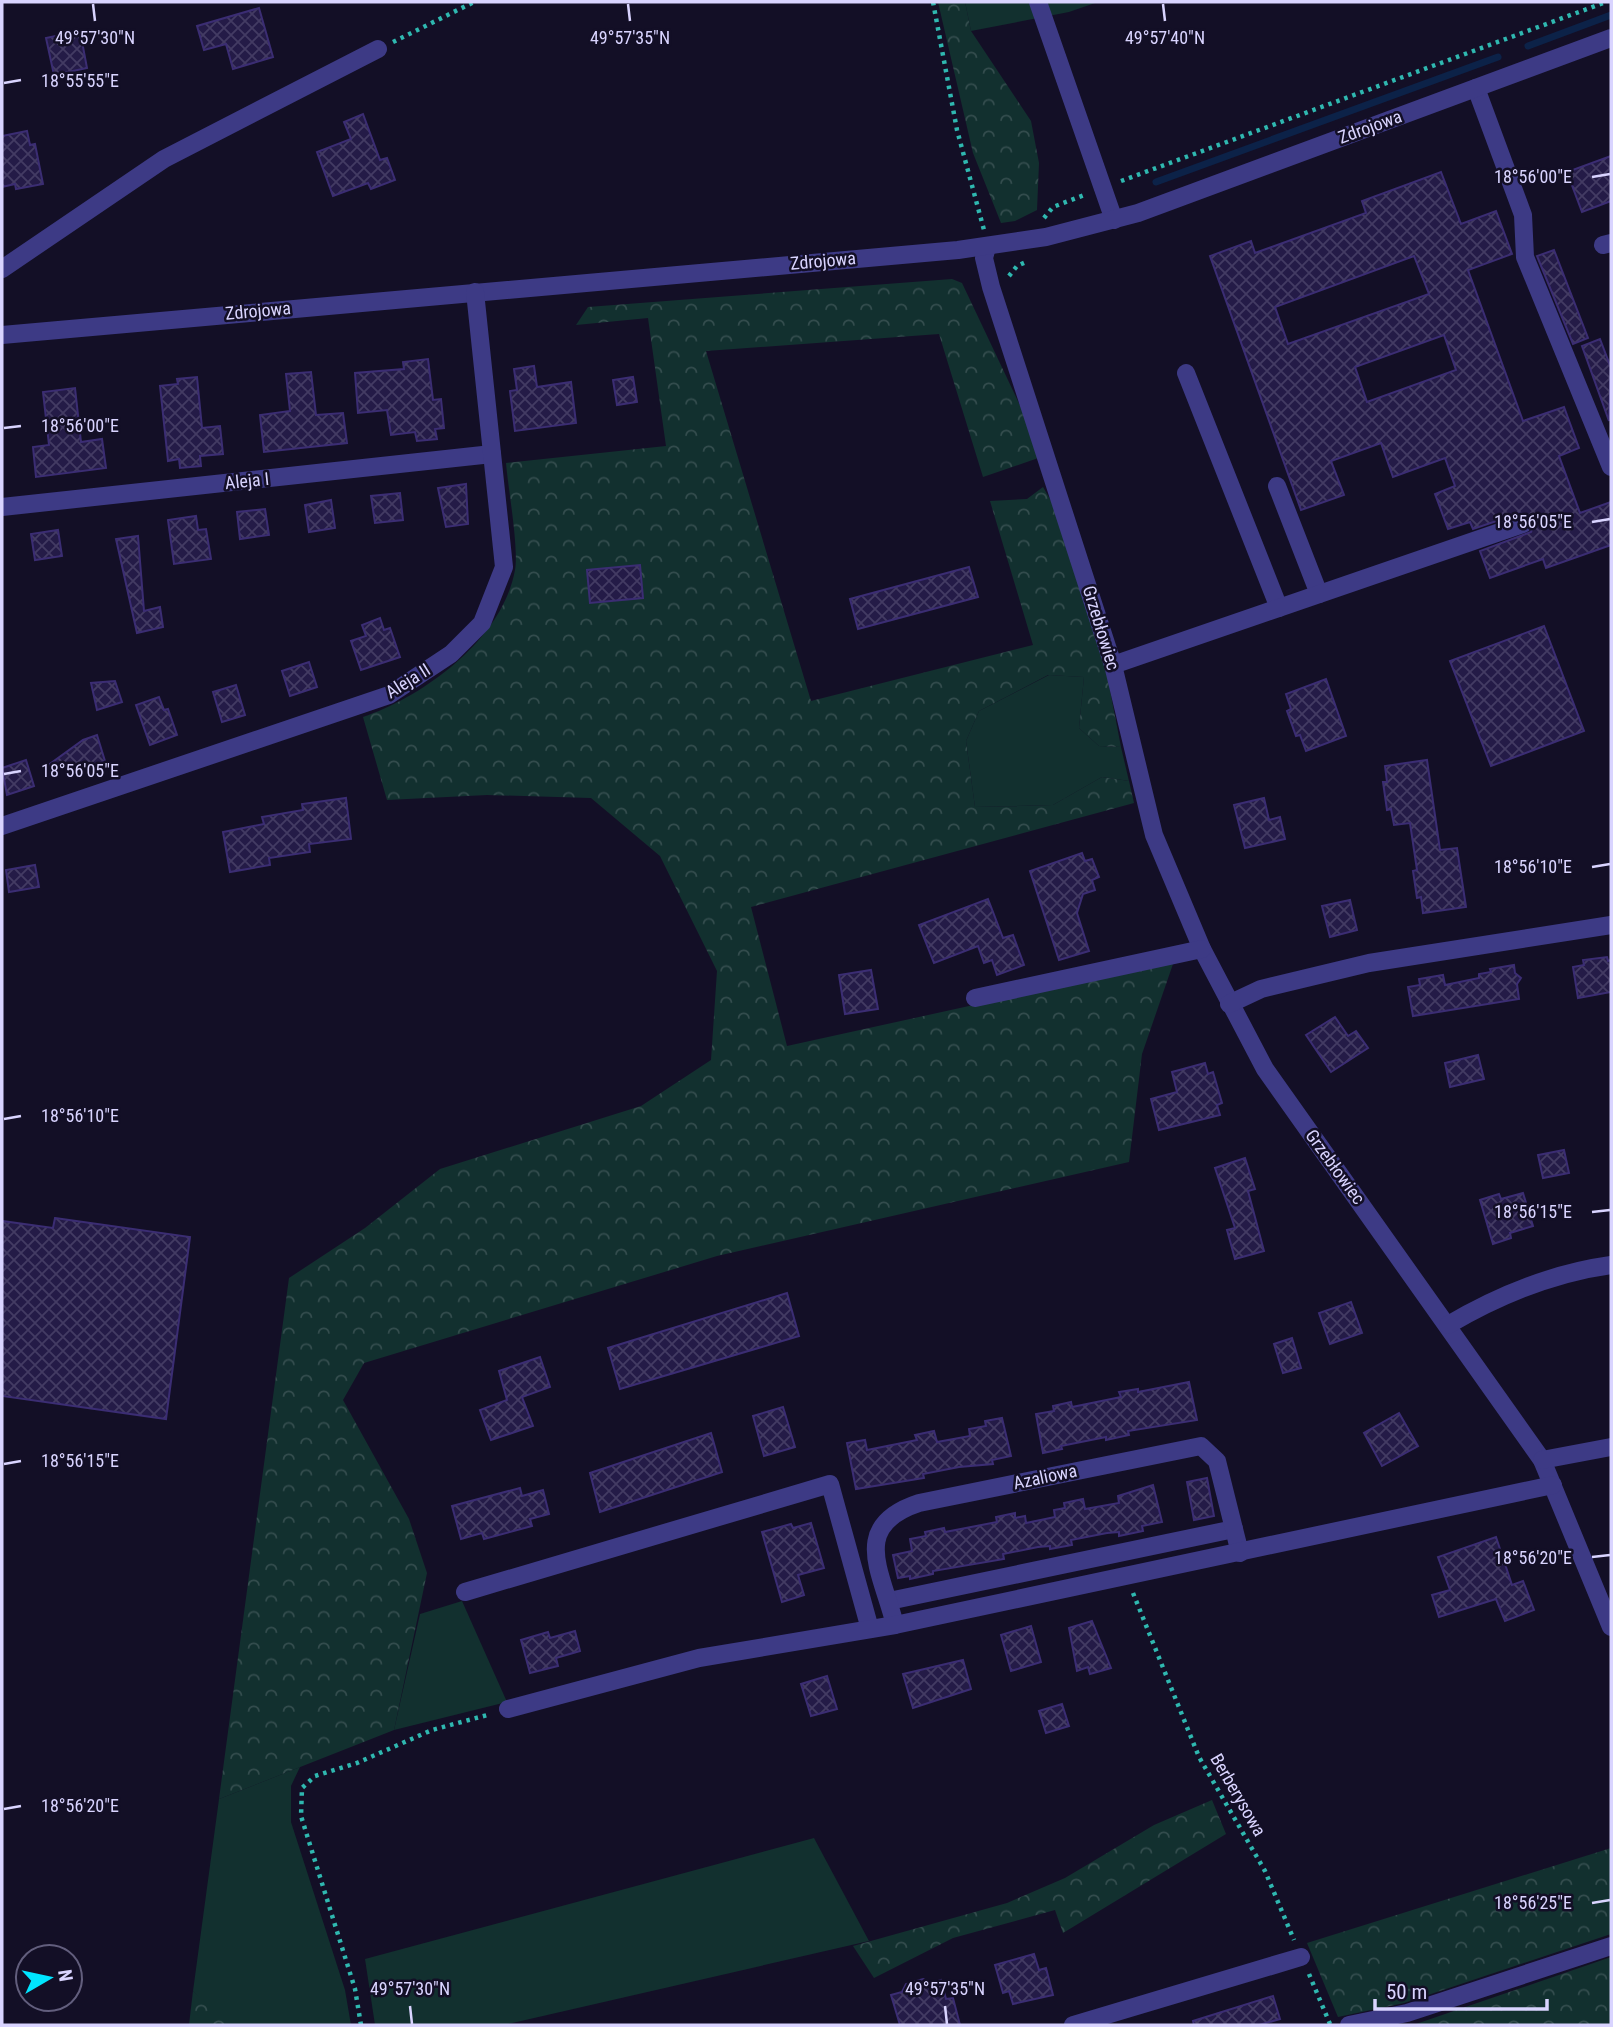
<svg xmlns="http://www.w3.org/2000/svg" width="1613" height="2027" font-family="'Roboto Condensed',sans-serif">
	<defs>
		<pattern id="forest-crowns" width="20" height="18" patternUnits="userSpaceOnUse" patternTransform="scale(1.75)"><rect width="20" height="18" fill="#12302f"/><path d="M2 6a3 3 0 1 1 6 0M12 15a3 3 0 1 1 6 0" fill="none" stroke="#344d4e"/></pattern>
		<pattern id="building-cross-hatch" width="8" height="8" patternUnits="userSpaceOnUse" patternTransform="scale(1.75)"><rect width="8" height="8" fill="#241b47"/><path d="M0 0l8 8M0 8l8-8" fill="none" stroke="#433b63"/></pattern>
	</defs>
	<rect width="100%" height="100%" fill="#130f26"/>
	<g fill="#12302f">
		<path d="M965,2H1098L1069,12L971,31Z"/>
		<path d="M1049,675L1084,677L1079,728L1099,746L1121,747L1129,781L1102,777L1053,805L975,807L966,741L979,711Z"/>
		<path d="M462,1601L507,1702L394,1730L420,1614Z"/>
		<path d="M300,1767L291,1786V1822L345,1990L351,2025H226L193,1991L219,1799Z"/>
		<path d="M814,1838L869,1941L504,2025H375L365,1959Z"/>
	</g>
	<g fill="url(#forest-crowns)">
		<path d="M938,2H965L971,31L1031,121L1039,163L1037,210L1015,221L1001,223L973,153Z"/>
		<path d="M952,279L962,283L1044,456L983,477L939,334L706,351L811,701L1033,645L990,501L1027,499L1043,487L1058,513L1106,670L1121,747L1099,746L1079,728L1084,677L1048,675L979,711L966,741L975,807L1053,805L1102,777L1129,781L1134,803L751,907L787,1046L1174,961L1142,1054L1129,1162L717,1256L364,1363L343,1400L409,1519L427,1573L394,1730L219,1799L289,1278L365,1228L440,1169L641,1106L711,1060L717,971L660,856L591,798L487,795L387,800L363,717C425,696 503,638 515,570C519,549 508,487 506,463L666,446L648,318L576,325L588,307Z"/>
		<path d="M1212,1800L1226,1834L1063,1933L1055,1910L953,1938L874,1978L853,1946L1007,1903L1065,1878L1154,1825Z"/>
		<path d="M1611,1848V1934L1404,2003L1338,2017L1307,1943Z"/>
		<path d="M1611,1957V2025H1410H1413Z"/>
		<path d="M193,1991L226,2021V2025H189Z"/>
	</g>
	<g fill="none" stroke-linecap="round" stroke-linejoin="round">
		<g stroke="#0c2248" stroke-width="7">
			<path d="M1528,46L1611,15"/>
			<path d="M1156,182L1498,57"/>
		</g>
	</g>
	<g fill="url(#building-cross-hatch)" stroke="#3b2d73" stroke-width="2" fill-rule="evenodd">
		<path d="M259,8L273,57L233,69L226,44L204,50L197,26Z"/>
		<path d="M80,31L87,68L54,75L46,38Z"/>
		<path d="M363,114L380,160L387,158L395,180L371,189L368,183L333,196L317,152L351,139L344,122Z"/>
		<path d="M27,131L30,145L35,144L43,184L16,189L15,184L2,187V136Z"/>
		<path d="M1611,156V201L1582,212L1567,172Z"/>
		<path d="M1441,172L1461,224L1496,211L1512,254L1468,270L1523,421L1564,407L1579,448L1559,456L1580,513L1611,502V545L1546,568L1543,559L1490,578L1480,551L1531,532L1534,525L1531,516L1520,513L1473,529L1470,522L1448,529L1435,494L1455,486L1445,458L1393,477L1381,443L1331,461L1344,495L1301,510L1210,256L1251,241L1255,253L1366,213L1362,201ZM1414,256L1429,294L1288,344L1275,307ZM1444,335L1456,370L1367,402L1355,367Z"/>
		<path d="M1554,250L1588,338L1573,344L1537,256Z"/>
		<path d="M1600,339L1611,368L1609,421L1582,346Z"/>
		<path d="M428,359L433,400L441,399L444,428L435,429L437,439L417,441L415,432L391,435L387,410L358,413L355,373L404,369L403,362Z"/>
		<path d="M534,366L537,387L571,382L576,423L515,431L510,391L517,390L514,369Z"/>
		<path d="M311,372L316,415L343,413L347,443L264,452L260,415L290,411L286,374Z"/>
		<path d="M197,377L202,428L220,426L223,454L200,456L201,466L180,468L179,459L168,461L160,386L178,384L177,379Z"/>
		<path d="M633,377L637,402L617,405L613,380Z"/>
		<path d="M75,388L81,442L102,439L106,468L36,477L33,447L49,445L43,392Z"/>
		<path d="M466,484L468,524L446,527L438,488Z"/>
		<path d="M400,493L403,520L375,523L371,496Z"/>
		<path d="M331,500L335,528L309,532L305,505Z"/>
		<path d="M265,509L269,535L240,539L237,512Z"/>
		<path d="M196,516L198,530L206,529L211,559L174,564L168,520Z"/>
		<path d="M58,530L62,556L35,560L31,534Z"/>
		<path d="M138,536L144,611L160,607L163,627L137,633L116,539Z"/>
		<path d="M640,565L643,598L590,603L587,570Z"/>
		<path d="M969,567L978,597L858,629L850,599Z"/>
		<path d="M380,618L384,630L390,628L400,657L361,670L351,641L366,636L362,625Z"/>
		<path d="M1544,626L1584,731L1491,766L1450,661Z"/>
		<path d="M309,662L317,687L290,696L282,671Z"/>
		<path d="M1326,679L1346,736L1306,751L1300,735L1296,736L1287,711L1291,709L1286,694Z"/>
		<path d="M115,681L122,702L97,710L91,683Z"/>
		<path d="M236,685L245,715L222,722L213,692Z"/>
		<path d="M159,697L164,710L168,709L177,735L150,745L136,705Z"/>
		<path d="M97,735L105,761L77,770L76,766H47L83,740Z"/>
		<path d="M26,760L34,786L7,795L2,768Z"/>
		<path d="M1427,760L1440,850L1457,848L1466,907L1423,913L1421,897L1417,898L1413,871L1417,870L1410,823L1394,825L1391,809L1387,810L1383,782H1387L1385,766Z"/>
		<path d="M346,798L351,839L309,844L310,852L269,858L270,865L230,872L223,832L264,824L262,817L303,810L302,804Z"/>
		<path d="M1264,798L1269,820L1280,817L1285,839L1245,848L1234,805Z"/>
		<path d="M1082,853L1085,861L1092,859L1099,877L1092,880L1095,890L1083,894L1077,913L1089,951L1059,960L1030,871Z"/>
		<path d="M35,865L39,887L9,892L6,870Z"/>
		<path d="M988,899L1003,938L1013,935L1024,965L997,975L992,960L984,963L978,946L934,963L919,925Z"/>
		<path d="M1350,900L1357,930L1330,937L1322,906Z"/>
		<path d="M1607,957L1608,961L1611,960V992L1578,998L1573,967L1584,965L1583,960Z"/>
		<path d="M1514,965L1515,973L1521,978L1517,984L1519,999L1413,1016L1408,987L1420,985L1419,979L1443,975L1445,985L1479,978V974L1491,972L1490,969Z"/>
		<path d="M871,970L878,1009L845,1014L839,975Z"/>
		<path d="M1335,1017L1348,1036L1356,1031L1368,1048L1331,1072L1306,1035Z"/>
		<path d="M1478,1055L1484,1079L1450,1087L1445,1063Z"/>
		<path d="M1205,1063L1208,1074L1213,1072L1222,1103L1217,1105L1220,1115L1159,1130L1151,1099L1177,1092L1172,1072Z"/>
		<path d="M1564,1150L1569,1173L1543,1178L1538,1155Z"/>
		<path d="M1245,1158L1255,1189L1248,1191L1264,1251L1235,1259L1227,1230L1235,1228L1215,1168Z"/>
		<path d="M1523,1193L1533,1226L1510,1233L1511,1238L1493,1244L1480,1200L1499,1194L1501,1199Z"/>
		<path d="M55,1218L190,1237L166,1419L2,1396V1221L53,1228Z"/>
		<path d="M787,1293L799,1336L620,1389L608,1348Z"/>
		<path d="M1351,1302L1362,1333L1330,1344L1319,1313Z"/>
		<path d="M1292,1338L1301,1368L1283,1373L1274,1344Z"/>
		<path d="M540,1357L550,1387L522,1397L533,1426L491,1440L480,1410L507,1400L499,1371Z"/>
		<path d="M1189,1382L1197,1420L1128,1431L1129,1435L1106,1440V1437L1061,1446L1062,1449L1043,1453L1036,1414L1054,1411L1053,1406L1071,1402L1072,1407L1121,1397L1119,1392L1138,1389V1392Z"/>
		<path d="M783,1407L795,1447L764,1456L753,1416Z"/>
		<path d="M1399,1413L1418,1446L1382,1466L1364,1433Z"/>
		<path d="M1002,1418L1011,1456L992,1460L993,1464L959,1467L923,1474L924,1478L856,1489L847,1443L865,1440L867,1450L917,1440L915,1435L934,1431L937,1442L970,1436L969,1429L986,1426L985,1421Z"/>
		<path d="M711,1433L722,1472L600,1512L590,1473Z"/>
		<path d="M1207,1478L1214,1516L1194,1520L1187,1482Z"/>
		<path d="M1153,1485L1162,1522L1142,1526L1143,1531L1119,1536V1532L1107,1533L1071,1540L1072,1545L1050,1549V1546L1038,1547L1003,1554L1004,1559L933,1571V1574L910,1579V1576L898,1578L893,1555L912,1551L910,1539L926,1536L925,1532L944,1528L945,1532L997,1522L996,1517L1015,1513V1518L1025,1516L1026,1523L1055,1517L1054,1510L1065,1508L1064,1503L1083,1499L1085,1509L1119,1503L1118,1496Z"/>
		<path d="M520,1488L522,1496L543,1490L549,1514L530,1519L532,1526L484,1539L482,1533L461,1539L452,1506Z"/>
		<path d="M811,1523L824,1568L798,1575L804,1595L782,1602L762,1532L791,1524L793,1528Z"/>
		<path d="M1496,1537L1512,1585L1523,1581L1534,1610L1505,1621L1496,1599L1439,1617L1432,1595L1450,1590L1438,1557Z"/>
		<path d="M1092,1621L1111,1668L1090,1674L1088,1667L1077,1671L1069,1628Z"/>
		<path d="M1031,1626L1041,1662L1011,1671L1001,1635Z"/>
		<path d="M575,1631L580,1651L556,1658L558,1666L530,1673L521,1640L548,1632L550,1638Z"/>
		<path d="M963,1660L971,1689L913,1708L903,1674Z"/>
		<path d="M827,1676L837,1709L811,1716L801,1684Z"/>
		<path d="M1062,1704L1069,1726L1046,1733L1039,1711Z"/>
		<path d="M1034,1954L1039,1970L1046,1968L1053,1995L1013,2004L1009,1991L1003,1993L995,1965Z"/>
		<path d="M923,1979L931,1983L941,1980L946,1999L953,1998L960,2025H900L891,1995L902,1992L906,1984Z"/>
		<path d="M1273,1996L1280,2019L1259,2025H1194L1193,2021Z"/>
	</g>
	<g fill="none" stroke-linecap="round" stroke-linejoin="round">
		<g stroke="#2fb8b0" stroke-width="4.5" stroke-dasharray="3.5 5" stroke-linecap="butt">
			<path d="M933,2L957,130L984,230"/>
			<path d="M393,42L474,2"/>
			<path d="M1121,181L1606,2"/>
			<path d="M1044,218L1053,207L1087,194"/>
			<path d="M1009,276L1017,266L1026,262"/>
			<path d="M1133,1593L1199,1757L1265,1871L1294,1940"/>
			<path d="M1309,1974L1330,2024"/>
			<path d="M361,2025L355,1989L301,1816L302,1788L315,1776L357,1763L432,1730L491,1714"/>
		</g>
		<g stroke="#3d3a85" stroke-width="18">
			<path d="M1038,2L1114,220"/>
			<path d="M1476,88L1523,215L1525,257L1611,467"/>
			<path d="M1603,245L1611,243"/>
			<path d="M987,247L984,258L991,287L1113,665L1154,835L1202,949L1265,1069L1542,1460L1611,1627"/>
			<path d="M2,269L164,159L378,49"/>
			<path d="M2,335L958,250L1046,237L1138,213L1611,38"/>
			<path d="M1186,373L1279,608"/>
			<path d="M1277,486L1319,594"/>
			<path d="M2,507L492,454"/>
			<path d="M1113,665L1523,524"/>
			<path d="M2,826L389,695L451,654L482,623L504,567L475,292"/>
			<path d="M975,998L1202,949"/>
			<path d="M1229,1004L1261,989L1369,963L1611,925"/>
			<path d="M1448,1325C1499,1295 1553,1273 1611,1265"/>
			<path d="M1542,1460L1611,1447"/>
			<path d="M465,1592L830,1484L870,1629"/>
			<path d="M889,1601L1234,1529"/>
			<path d="M895,1625C882,1572 849,1526 919,1503L1201,1446L1217,1461L1240,1553"/>
			<path d="M508,1709L699,1658L895,1625L1553,1485"/>
			<path d="M1073,2025L1301,1957"/>
			<path d="M1349,2025L1407,2013L1611,1946"/>
		</g>
	</g>
	<path fill="none" stroke="#d9d4ff" stroke-width="2.5" d="M93,4L95,21M628,4L630,21M1163,4L1165,21M4,83L21,80M1592,177L1610,174M4,428L21,426M1592,522L1610,519M4,774L21,771M1592,867L1610,864M4,1119L21,1116M1592,1212L1610,1210M4,1464L21,1461M1592,1557L1610,1555M4,1809L21,1806M1592,1903L1610,1900M410,2006L412,2024M945,2006L947,2024"/>
	<g text-anchor="middle" stroke-width="5" stroke-linejoin="round" paint-order="stroke">
		<g font-size="18" fill="#d9d4ff" stroke="#130f26">
			<text transform="translate(1370 127) rotate(-20)" y="6">Zdrojowa</text>
			<text transform="translate(823 261) rotate(-5)" y="6">Zdrojowa</text>
			<text transform="translate(258 311) rotate(-5)" y="6">Zdrojowa</text>
			<text transform="translate(247 481) rotate(-6)" y="6">Aleja I</text>
			<text transform="translate(1101 628) rotate(73)" y="6">Grzebłowiec</text>
			<text transform="translate(408 681) rotate(-32)" y="6">Aleja II</text>
			<text transform="translate(1335 1167) rotate(54)" y="6">Grzebłowiec</text>
			<text transform="translate(1045 1477) rotate(-12)" y="6">Azaliowa</text>
			<text transform="translate(1238 1795) rotate(60)" y="6">Berberysowa</text>
		</g>
	</g>
	<g font-size="18" text-anchor="middle" fill="#d9d4ff" stroke="#130f26" stroke-width="5" stroke-linejoin="round" paint-order="stroke">
		<text x="95" y="44">49°57'30"N</text>
		<text x="630" y="44">49°57'35"N</text>
		<text x="1165" y="44">49°57'40"N</text>
		<text x="80" y="87">18°55'55"E</text>
		<text x="1533" y="183">18°56'00"E</text>
		<text x="80" y="432">18°56'00"E</text>
		<text x="1533" y="528">18°56'05"E</text>
		<text x="80" y="777">18°56'05"E</text>
		<text x="1533" y="873">18°56'10"E</text>
		<text x="80" y="1122">18°56'10"E</text>
		<text x="1533" y="1218">18°56'15"E</text>
		<text x="80" y="1467">18°56'15"E</text>
		<text x="1533" y="1564">18°56'20"E</text>
		<text x="80" y="1812">18°56'20"E</text>
		<text x="1533" y="1909">18°56'25"E</text>
		<text x="410" y="1995">49°57'30"N</text>
		<text x="945" y="1995">49°57'35"N</text>
	</g>
	<rect width="1613" height="2027" fill="none" stroke="#d9d4ff" stroke-width="7"/>
	<g transform="translate(49 1978) rotate(81)"><circle r="33" fill="#130f26" stroke="#625e7d" stroke-width="2"/>
	<path d="M0-5L12 26L0 18L-12 26Z" fill="#00e5ff"/>
	<text y="-10" font-size="19" font-weight="bold" text-anchor="middle" fill="#d9d4ff">N</text>
	</g>
	<path d="M1375 1999v10h172v-10" fill="none" stroke="#d9d4ff" stroke-width="3.5"/>
	<text x="1386" y="1999" font-size="21" fill="#d9d4ff" stroke="#130f26" stroke-width="5" paint-order="stroke">50 m</text>
</svg>
